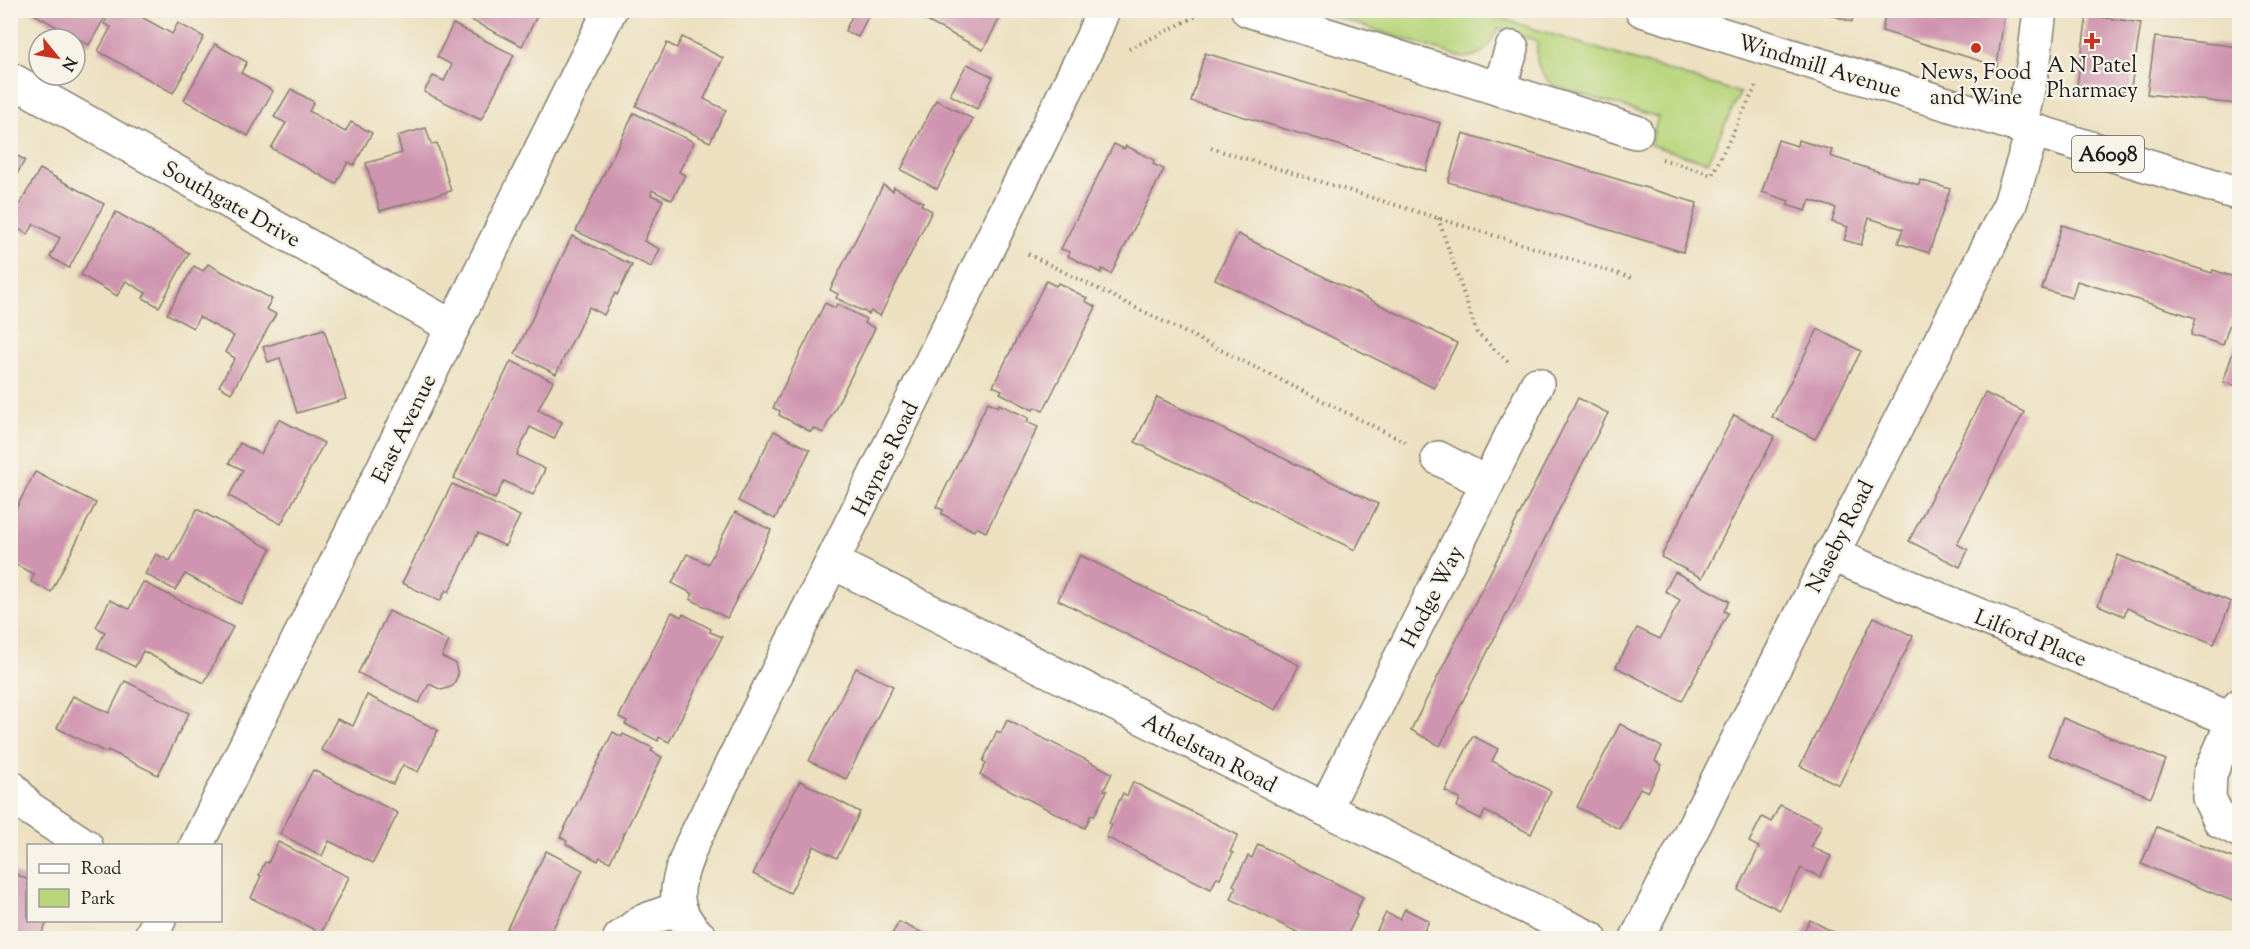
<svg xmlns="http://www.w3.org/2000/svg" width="2250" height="949" font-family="'Sorts Mill Goudy',serif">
	<rect width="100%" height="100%" fill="#f7f3e8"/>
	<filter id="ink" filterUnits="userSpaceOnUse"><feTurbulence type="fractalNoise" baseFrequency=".0167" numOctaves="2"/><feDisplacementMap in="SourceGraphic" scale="12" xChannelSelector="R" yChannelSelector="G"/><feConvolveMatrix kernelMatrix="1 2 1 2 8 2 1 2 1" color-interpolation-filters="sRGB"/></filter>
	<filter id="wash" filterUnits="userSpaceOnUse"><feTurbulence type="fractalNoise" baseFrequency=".008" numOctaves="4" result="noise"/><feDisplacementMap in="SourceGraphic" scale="24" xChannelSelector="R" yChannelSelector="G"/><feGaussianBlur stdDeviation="1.35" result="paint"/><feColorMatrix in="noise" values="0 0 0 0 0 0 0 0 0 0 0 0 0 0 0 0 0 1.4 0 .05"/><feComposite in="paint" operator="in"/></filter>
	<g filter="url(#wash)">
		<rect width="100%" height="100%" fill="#ece0c0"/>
		<path fill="#b8d57b" stroke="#6a784c" stroke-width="1.5" d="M1316,11H1477L1740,93L1707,162L1650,145L1658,117L1554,86C1536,69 1536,64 1537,41L1498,28C1489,47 1486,55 1464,58Z"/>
		<g id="blocks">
			<g fill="#cf94af">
				<path d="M27,10H109L89,45Z"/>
				<path d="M112,10H141L138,15L172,34L178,23L204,37L173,93L98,51L111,27L104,24Z"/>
				<path d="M463,10H540L522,46L461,15Z"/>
				<path d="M855,10H871L858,37L845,31Z"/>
				<path d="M905,10H1004L983,50Z"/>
				<path d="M1817,10H1854L1852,22Z"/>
				<path d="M1886,10H2005L1997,66L1882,31Z"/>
				<path d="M2087,15L2141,23L2130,93L2077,85Z"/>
				<path d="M453,24L514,55L481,120L424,92L433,76L444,81L452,65L437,57Z"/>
				<path d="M682,37L723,58L704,99L726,110L710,142L636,106L667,43L677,48Z"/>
				<path d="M2155,37L2240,47V74L2236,104L2147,94Z"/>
				<path d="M215,44L247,62L241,73L273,91L248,136L184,100Z"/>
				<path d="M1205,53L1440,123L1426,171L1191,101Z"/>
				<path d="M967,64L993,77L977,109L950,95Z"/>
				<path d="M291,89L314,102L309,111L345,132L351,122L372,133L354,165L348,162L336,184L271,148L286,123L274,117Z"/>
				<path d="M936,100L973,119L937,189L901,170Z"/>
				<path d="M634,113L694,142L679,172L685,175L672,200L652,190L651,195L663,200L644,241L660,249L651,267L576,231Z"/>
				<path d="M426,128L431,144L437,143L451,191L380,211L366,163L402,153L397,136Z"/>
				<path d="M1463,133L1697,203L1683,252L1448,182Z"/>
				<path d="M1778,140L1797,146L1798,140L1832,150L1830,156L1919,185L1920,180L1950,189L1929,253L1898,243L1903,229L1869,218L1861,245L1844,240L1848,227L1832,222L1836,208L1810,200L1806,211L1787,205L1789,201L1762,192Z"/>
				<path d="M1114,144L1124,149L1126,146L1154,160L1153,164L1164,169L1111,274L1102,269L1101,273L1068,256L1070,252L1061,249Z"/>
				<path d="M10,152L25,160L10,186Z"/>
				<path d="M40,169L104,204L69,268L50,257L60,238L34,224L28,234L10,225V221Z"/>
				<path d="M883,185L893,191L894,187L923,202L921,205L932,211L880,316L871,311L869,314L836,298L838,294L830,290Z"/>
				<path d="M116,212L189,253L159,307L143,298L146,293L126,281L117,296L81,275Z"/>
				<path d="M2062,225L2212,273L2213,270L2240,279V291L2223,345L2191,335L2196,318L2135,299L2077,281L2072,298L2042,289Z"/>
				<path d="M1238,234L1457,343L1434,388L1215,279Z"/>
				<path d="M572,236L632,265L617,295L615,293L604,315L589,307L556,374L515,354Z"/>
				<path d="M208,264L272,299L266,309L276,314L231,393L219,386L235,358L225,352L234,336L199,317L193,328L167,314L194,266L203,271Z"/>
				<path d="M1046,281L1056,286L1058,283L1087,298L1085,301L1096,307L1043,411L1035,407L1033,410L1000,393L1002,390L993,386Z"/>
				<path d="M825,303L835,308L837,304L866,319L864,323L875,328L823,433L813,428L811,432L779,415L780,411L773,408Z"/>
				<path d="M324,329L346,399L297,413L280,358L268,362L263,347Z"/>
				<path d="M1818,329L1861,351L1815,439L1772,417Z"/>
				<path d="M2237,340L2240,341V387L2223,382Z"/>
				<path d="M511,361L553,381L538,410L562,422L554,439L530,427L517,455L545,469L533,495L504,481L495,499L454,478Z"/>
				<path d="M1985,393L2024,412L1957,544L1968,550L1960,567L1909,541Z"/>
				<path d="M1157,397L1378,504L1355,550L1135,442Z"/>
				<path d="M1578,398L1608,413L1440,746L1411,730Z"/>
				<path d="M988,402L998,407L999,404L1029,418L1027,422L1038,427L986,532L976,527L974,531L942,514L943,510L936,507Z"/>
				<path d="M1734,415L1775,436L1702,578L1661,557Z"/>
				<path d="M279,419L324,443L281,524L229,496L243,470L229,463L240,443L261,454Z"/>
				<path d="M774,431L810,450L775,519L738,501Z"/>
				<path d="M35,472L96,503L51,592L31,582L34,574L10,562V520Z"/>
				<path d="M452,484L520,516L505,546L478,533L449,592L446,590L440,601L402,583Z"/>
				<path d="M197,509L271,549L241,604L185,574L175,590L145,574L156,554L170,561Z"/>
				<path d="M735,512L771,530L727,618L690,599L693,594L672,583L687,554L708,564Z"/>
				<path d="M1080,555L1299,665L1276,710L1058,600Z"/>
				<path d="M2118,555L2231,602L2214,644L2127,608L2124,616L2098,605Z"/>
				<path d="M1675,572L1729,601L1724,611L1728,613L1682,701L1616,667L1637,628L1660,639L1680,600L1665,591Z"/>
				<path d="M143,582L233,627L204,683L143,651L135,667L97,648L105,632L96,627L110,600L129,609Z"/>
				<path d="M389,611L449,641L442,657L455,663L458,675L453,686L442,690L429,684L419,703L358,673Z"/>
				<path d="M672,612L681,617L683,614L711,629L710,632L722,637L669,742L659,737L658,741L625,724L627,721L619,717Z"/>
				<path d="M1874,617L1913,636L1839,785L1800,766Z"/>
				<path d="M856,668L893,686L846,779L809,761Z"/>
				<path d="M125,681L189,713L158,775L108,750L107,753L57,728L73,696L109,713Z"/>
				<path d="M367,695L438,730L418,772L403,765L393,784L321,750L337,719L353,726Z"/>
				<path d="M2063,718L2166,760L2151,797L2048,755Z"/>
				<path d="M1007,720L1112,773L1104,790L1107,791L1094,816L1091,815L1085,828L980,775L986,763L983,761L997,731L1001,733Z"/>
				<path d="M1620,724L1662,747L1655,761L1662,765L1648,792L1640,788L1619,829L1577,807Z"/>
				<path d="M613,732L622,737L623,734L653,748L651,751L662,757L610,862L600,857L598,861L566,844L567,841L560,837Z"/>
				<path d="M1473,736L1498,749L1492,761L1551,791L1531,834L1485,811L1481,819L1457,807L1460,799L1445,791Z"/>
				<path d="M313,770L398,813L373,863L329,841L322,856L280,834Z"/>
				<path d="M800,781L860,812L837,858L814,846L790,893L753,874Z"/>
				<path d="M1133,782L1238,835L1230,852L1233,853L1220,878L1217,877L1211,889L1106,837L1112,825L1109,823L1123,793L1127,796Z"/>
				<path d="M1780,805L1822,825L1811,847L1831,856L1820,877L1801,868L1780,910L1738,890L1759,847L1749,842L1762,817L1771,822Z"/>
				<path d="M2157,827L2240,861V904L2141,864Z"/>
				<path d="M278,842L349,877L321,933L251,898L261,876L259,875L265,862L268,863Z"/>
				<path d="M1258,844L1363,897L1355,914L1357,915L1346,938H1309L1231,899L1236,887L1233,885L1248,856L1252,858Z"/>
				<path d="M546,851L583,870L548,938H502Z"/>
				<path d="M10,871L28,880V921H48L39,938H10Z"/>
				<path d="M1405,909L1429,921L1424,931L1439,938H1373L1386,913L1400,919Z"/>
				<path d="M1810,920L1845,938H1800Z"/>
				<path d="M899,922L933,938H890Z"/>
			</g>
		</g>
	</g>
	<g filter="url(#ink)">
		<use href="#blocks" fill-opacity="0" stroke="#847e6e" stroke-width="1.5"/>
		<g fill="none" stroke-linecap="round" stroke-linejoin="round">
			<defs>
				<g id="minor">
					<path d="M1248,10L1636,132"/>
					<path d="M10,79L453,327"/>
					<path d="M1499,89L1512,48"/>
					<path d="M2020,127L2034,61L2040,10"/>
					<path d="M1438,458L1487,483"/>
					<path d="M1830,554L2233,720"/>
					<path d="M832,562L1325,809L1590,938"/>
					<path d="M2240,705L2210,774L2209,798L2220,821L2240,831"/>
					<path d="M10,786L29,808L86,846"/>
					<path d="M1325,809L1537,384"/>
					<path d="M196,846L610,10"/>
					<path d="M150,938L159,920"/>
					<path d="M620,938L641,922L679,908"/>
					<path d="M701,938C666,906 677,883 692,844L1092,38L1103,10"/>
					<path d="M1637,938L2010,204L2033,130"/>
				</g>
				<path id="major" d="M1642,10L2240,194"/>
			</defs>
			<use href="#minor" stroke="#847e6e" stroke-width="36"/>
			<use href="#major" stroke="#847e6e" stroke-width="36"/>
			<g stroke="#847e6e" stroke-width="4" stroke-dasharray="1.5 4.5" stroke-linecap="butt">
				<path d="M1129,49L1199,15"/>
				<path d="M1211,148L1635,279"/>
				<path d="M1662,159L1712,175L1756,86"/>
				<path d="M1438,218L1477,333L1508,362"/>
				<path d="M1028,254L1405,442"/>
			</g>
			<use href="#minor" stroke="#fff" stroke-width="33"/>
			<use href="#major" stroke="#fff" stroke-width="33"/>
		</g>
	</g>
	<g fill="#c8321e" stroke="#f7f3e8" stroke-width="2">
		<path d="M2089 32h6v6h6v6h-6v6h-6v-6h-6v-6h6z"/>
		<circle cx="1976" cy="48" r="6"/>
	</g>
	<g text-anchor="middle" stroke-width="4.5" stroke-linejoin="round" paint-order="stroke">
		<rect fill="#f7f3e8" stroke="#5e5c59" stroke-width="1.5" x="2072" y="136" width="72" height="36" rx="4.5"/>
		<g font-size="21" font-weight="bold" fill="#1c1c1c">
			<text x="2108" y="161">A6098</text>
		</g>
		<g font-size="22" fill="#1c1c1c" stroke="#f7f3e8">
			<text x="2092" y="72">A N Patel<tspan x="2092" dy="25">Pharmacy</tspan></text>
			<text x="1976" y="79">News, Food<tspan x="1976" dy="25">and Wine</tspan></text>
		</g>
		<g font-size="22" fill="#1c1c1c" stroke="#f7f3e8">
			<text transform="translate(1820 65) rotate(17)" y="8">Windmill Avenue</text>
			<text transform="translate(232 203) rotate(29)" y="8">Southgate Drive</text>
			<text transform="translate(403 428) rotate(-64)" y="8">East Avenue</text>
			<text transform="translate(884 458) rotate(-64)" y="8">Haynes Road</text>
			<text transform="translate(1839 536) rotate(-63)" y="8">Naseby Road</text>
			<text transform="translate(1431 596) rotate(-63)" y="8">Hodge Way</text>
			<text transform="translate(2031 637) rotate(22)" y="8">Lilford Place</text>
			<text transform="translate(1210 752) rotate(27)" y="8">Athelstan Road</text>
		</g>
	</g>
	<rect width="2250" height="949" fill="none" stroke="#f7f3e8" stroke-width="36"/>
	<rect x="27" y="844" width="195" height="78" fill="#f7f3e8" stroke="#9f9d96" stroke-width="1.5"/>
	<rect x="39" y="864" width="30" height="9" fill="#ffffff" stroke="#9f9d96" stroke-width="1.5"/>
	<text x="81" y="874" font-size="18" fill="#1c1c1c">Road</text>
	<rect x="39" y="889" width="30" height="18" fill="#b8d57b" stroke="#9f9d96" stroke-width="1.5"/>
	<text x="81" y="904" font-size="18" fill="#1c1c1c">Park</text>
	<g transform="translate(57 57) rotate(120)"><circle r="28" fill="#f7f3e8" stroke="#9f9d96" stroke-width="1.5"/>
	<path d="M0-4.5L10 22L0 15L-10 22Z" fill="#c8321e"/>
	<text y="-9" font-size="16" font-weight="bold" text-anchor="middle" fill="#1c1c1c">N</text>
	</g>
</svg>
